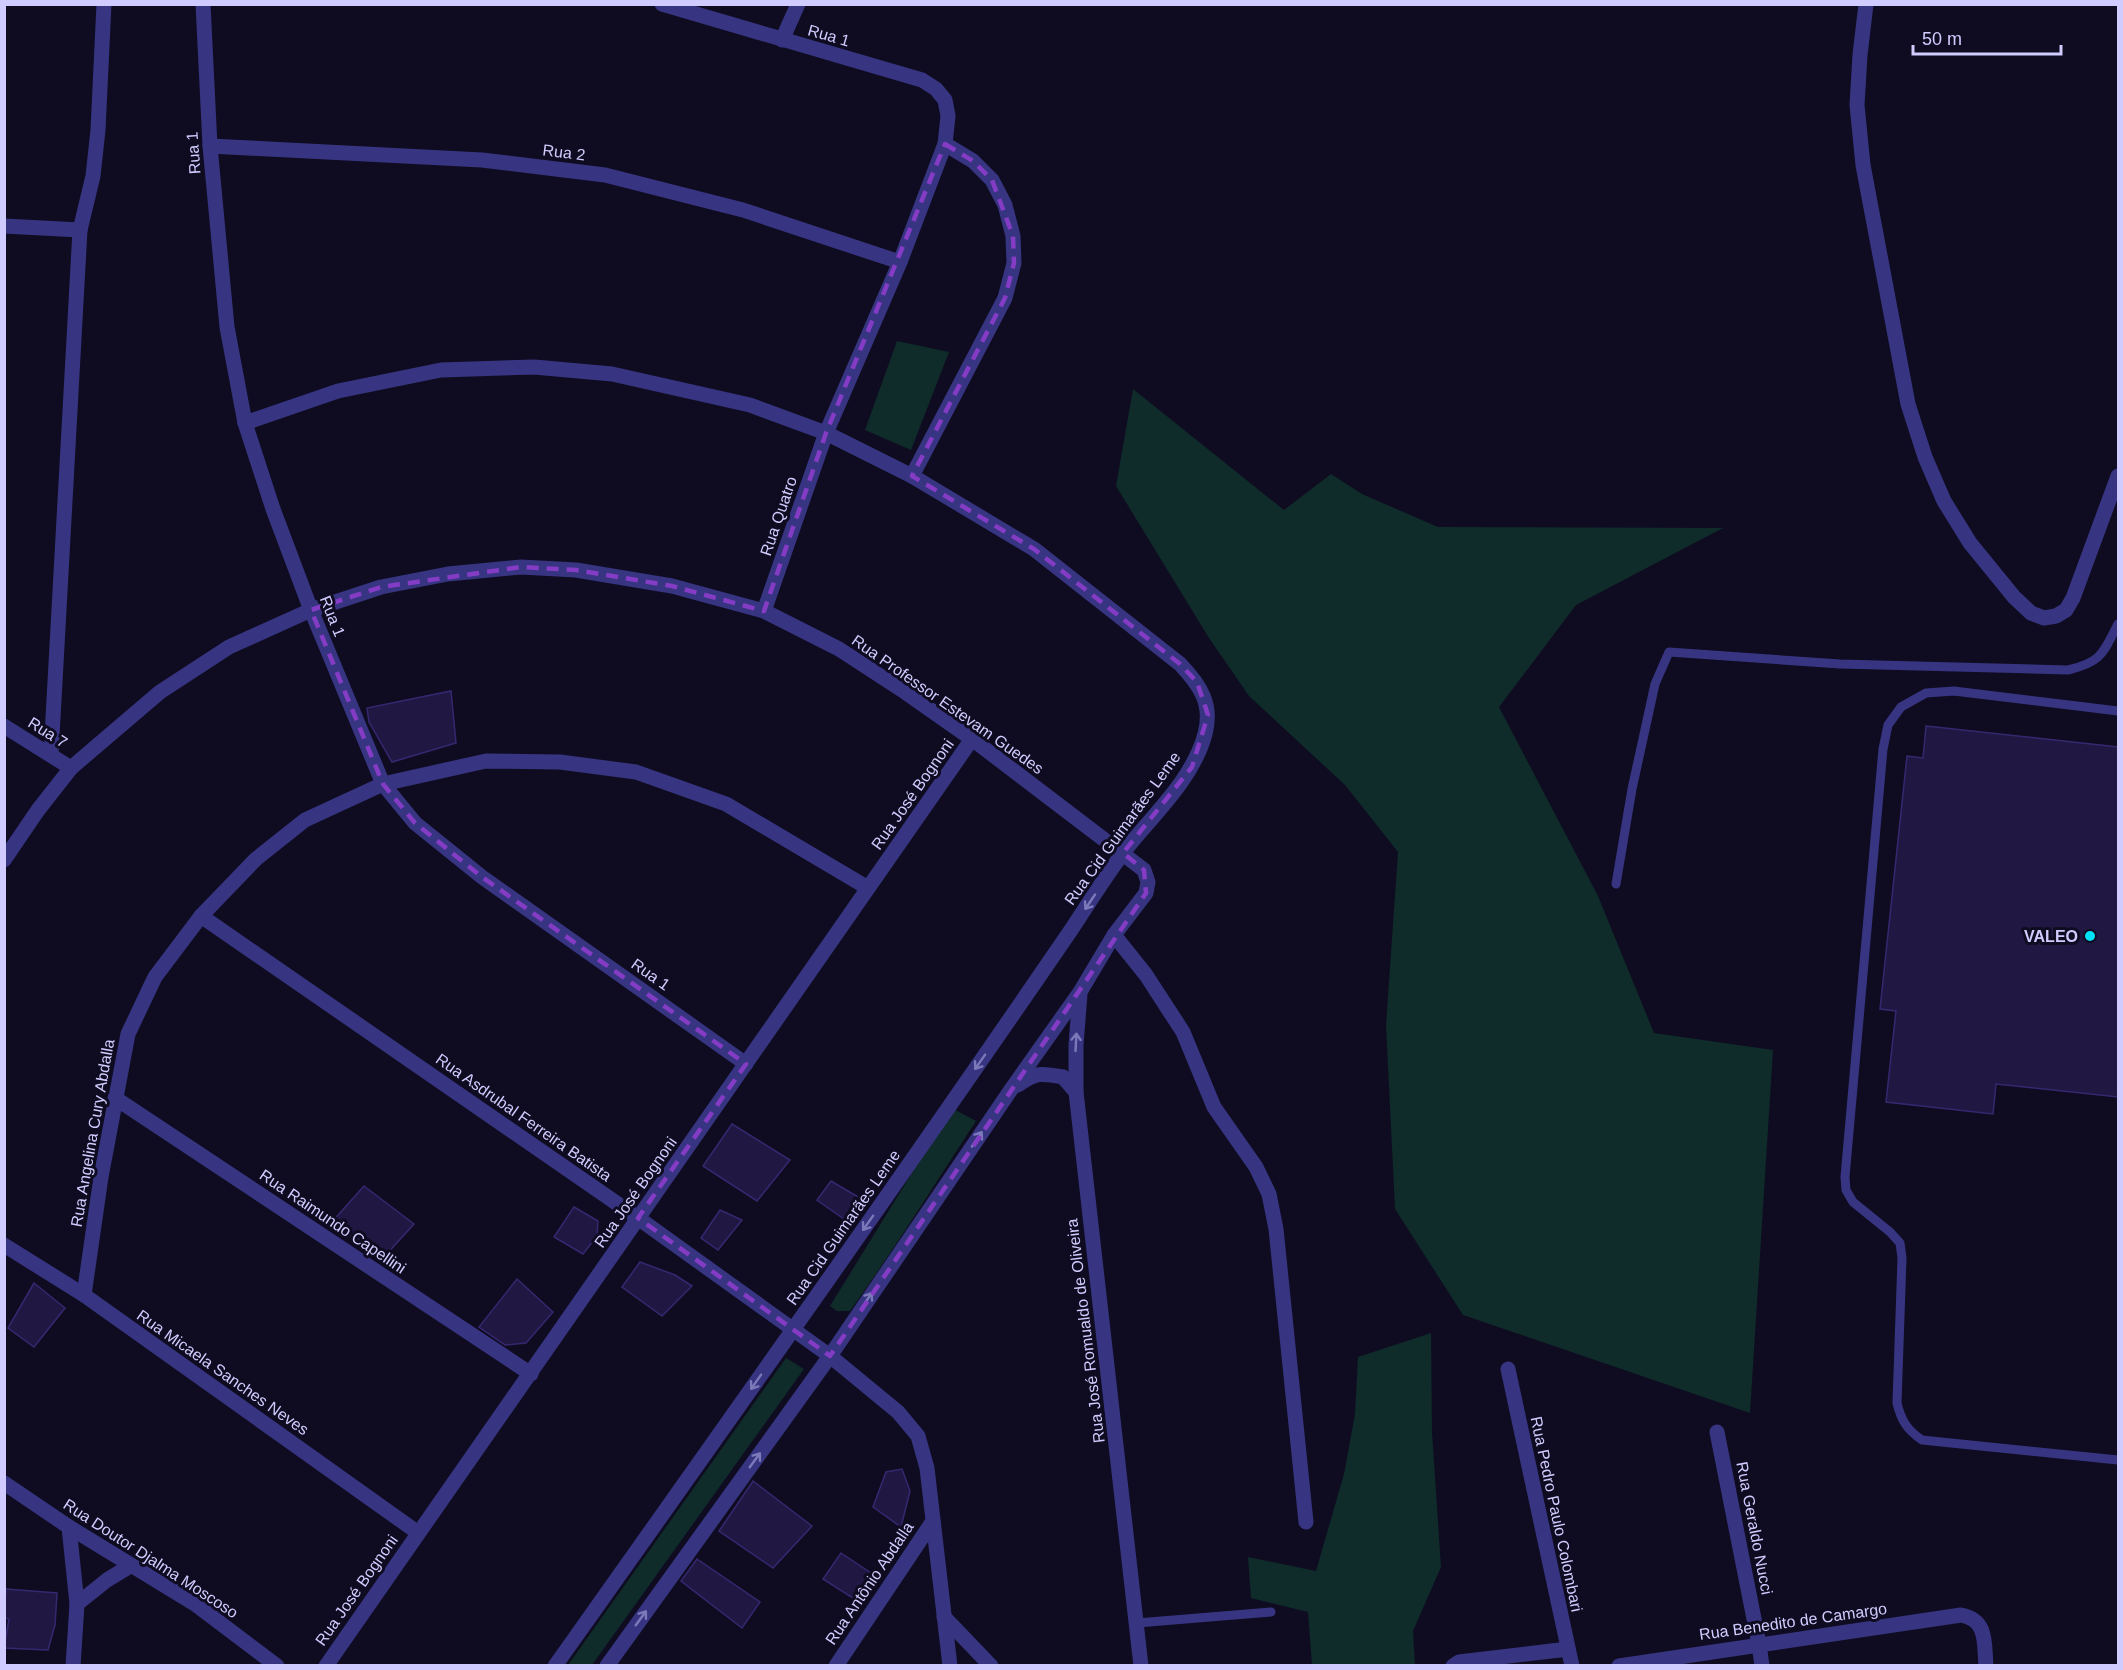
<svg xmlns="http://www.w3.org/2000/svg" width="2123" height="1670" font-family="Arial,sans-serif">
	<rect width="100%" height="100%" fill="#0f0c21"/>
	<g fill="#0f2b2a">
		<path d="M897,341L949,352L911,450L865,430Z"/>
		<path d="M1133,389L1284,510L1331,474L1362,494L1438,527L1723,528L1576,605L1499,707L1598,896L1654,1033L1773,1050L1750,1413L1463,1315L1395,1209L1386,1025L1398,852L1345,785L1249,696L1209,638L1116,486Z"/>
		<path d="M952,1108L976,1121C934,1185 894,1250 850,1311H837L830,1306Z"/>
		<path d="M1431,1333L1432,1432L1441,1567L1413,1631L1415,1665H1312L1308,1612L1251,1598L1248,1557L1316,1571L1344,1474L1355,1414L1358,1357Z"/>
		<path d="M786,1358L804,1369L592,1665H568Z"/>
	</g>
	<g fill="#201743" stroke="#362870" stroke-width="1.5">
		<path d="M451,691L456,743L392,762L369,722L367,708Z"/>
		<path d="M1926,726L2118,747V1097L1996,1084L1993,1114L1886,1102L1896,1011L1880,1009L1907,756L1923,758Z"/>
		<path d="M732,1124L790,1160L757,1201L703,1166Z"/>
		<path d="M831,1181L865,1201L851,1224L817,1200Z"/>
		<path d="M364,1186L414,1224L382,1259L332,1222Z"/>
		<path d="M574,1207L598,1221L597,1236L583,1254L554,1237Z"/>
		<path d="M720,1210L742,1220L718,1250L701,1238Z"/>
		<path d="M640,1262L675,1275L692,1286L662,1316L622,1287Z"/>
		<path d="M517,1279L553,1312L526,1343L505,1345L479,1327Z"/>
		<path d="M34,1283L65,1308L34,1347L8,1328Z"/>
		<path d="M902,1469L910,1491L901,1527L873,1507L886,1472Z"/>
		<path d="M753,1481L812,1526L773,1568L719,1531Z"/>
		<path d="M841,1553L874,1575L859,1602L823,1579Z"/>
		<path d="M697,1559L760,1602L742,1628L681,1581Z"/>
		<path d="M6,1589L57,1593L55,1625L48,1650L4,1648L9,1619L4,1618Z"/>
	</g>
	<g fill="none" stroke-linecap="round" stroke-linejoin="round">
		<g stroke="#373582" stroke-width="9">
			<path d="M2118,711L1954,691L1926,693L1901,707L1888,725L1883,749L1845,1177L1846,1190L1853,1202L1890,1232L1900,1243L1902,1258L1897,1403C1901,1420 1907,1430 1922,1440L2118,1460"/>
			<path d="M1616,884L1632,789L1655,684L1669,652L1840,664L2068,670C2102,662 2103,653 2118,624"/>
			<path d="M1137,1623L1271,1612"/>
		</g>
		<g stroke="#373582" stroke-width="15">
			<path d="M203,4L210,146L227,327L245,423L273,509L311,610L383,784L415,823L482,877L746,1064"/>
			<path d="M662,4L922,80L936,89L945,100L948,116L945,144L900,262L826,433L764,611"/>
			<path d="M1866,4L1860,55L1857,105L1863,165L1908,404L1925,457L1944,501L1970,543L2014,597L2031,613L2044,618L2056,616L2066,610L2073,598L2118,476"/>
			<path d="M782,40L798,4"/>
			<path d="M210,146L482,160L605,175L743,210L900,262"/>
			<path d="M4,226L80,230L93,176L98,130L104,4"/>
			<path d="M245,423L338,391L441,370L534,367L612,374L750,405L826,433L912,476L1034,549L1180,664C1200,685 1213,704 1205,734C1193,779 1154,814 1126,849C1106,875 1089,903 1071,930C902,1177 728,1422 555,1666"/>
			<path d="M912,476L1005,298L1014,263L1013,236L1005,205L992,180L973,161L945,144"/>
			<path d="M4,726L71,768"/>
			<path d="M51,754L80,230"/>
			<path d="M4,860L38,810L71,768L160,692L229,647L311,610L381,587L448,574L521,567L576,570L672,586L764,611L839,649L905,692L972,739L1144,870L1148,882L1146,893L1114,935L1080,992L1010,1091L830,1356L607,1666"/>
			<path d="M201,916L638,1218L830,1356L898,1412L918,1436L927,1468L950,1666"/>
			<path d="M1114,935L1146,975L1183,1032L1214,1107L1256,1167L1269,1194L1276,1229L1306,1522"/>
			<path d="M1080,994L1076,1045V1092L1141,1666"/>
			<path d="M1018,1085C1036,1072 1041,1073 1063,1077L1076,1092"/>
			<path d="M115,1098L531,1374"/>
			<path d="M4,1245L84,1295L417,1532"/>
			<path d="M84,1295L101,1177L128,1034L155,977L201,916L256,859L305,820L383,784L486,761L560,762L636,772L726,804L868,888"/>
			<path d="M1508,1369L1572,1666"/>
			<path d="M1717,1432L1759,1644L1762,1666"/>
			<path d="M4,1483L69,1527L195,1604L277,1666"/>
			<path d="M69,1527L77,1604L73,1666"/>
			<path d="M77,1604L107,1580L130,1566"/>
			<path d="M944,1617L991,1666"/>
			<path d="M326,1666L972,739"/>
			<path d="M836,1666L933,1521"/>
			<path d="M1453,1666L1459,1662L1568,1649"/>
			<path d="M1619,1666L1961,1615C1988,1620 1984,1643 1986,1666"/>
		</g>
	</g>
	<defs><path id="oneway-shaft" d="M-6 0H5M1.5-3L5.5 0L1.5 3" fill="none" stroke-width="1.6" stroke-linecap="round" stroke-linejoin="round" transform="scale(1.5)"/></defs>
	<g stroke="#7c79ba">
		<use href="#oneway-shaft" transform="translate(1090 902) rotate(124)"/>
		<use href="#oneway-shaft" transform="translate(1076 1042) rotate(-87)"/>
		<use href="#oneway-shaft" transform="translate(980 1062) rotate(125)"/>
		<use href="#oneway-shaft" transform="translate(977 1139) rotate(-56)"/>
		<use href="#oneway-shaft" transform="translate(868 1223) rotate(125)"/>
		<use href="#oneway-shaft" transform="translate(867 1300) rotate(-56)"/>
		<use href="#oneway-shaft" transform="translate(756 1382) rotate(125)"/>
		<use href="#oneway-shaft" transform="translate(755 1460) rotate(-54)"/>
		<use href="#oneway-shaft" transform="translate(641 1618) rotate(-54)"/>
	</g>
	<path fill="none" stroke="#843cc5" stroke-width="4.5" stroke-dasharray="12 8" stroke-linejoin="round" d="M945,144L973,161L992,180L1013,236L1014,263L1005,298L912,476L1034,549L1180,664L1197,682L1208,715L1192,767L1123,853L1144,870L1146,893L830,1356L638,1218L746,1064L482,877L415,823L383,784L311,610L381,587L521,567L576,570L672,586L764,611L826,433Z"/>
	<circle fill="#00e1f7" stroke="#0f0c21" stroke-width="2" cx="2090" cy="936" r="6"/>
	<g text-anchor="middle" stroke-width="6" stroke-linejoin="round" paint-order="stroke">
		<g font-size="16" fill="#d1ccff" stroke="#0f0c21">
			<text transform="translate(829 35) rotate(16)" y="6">Rua 1</text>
			<text transform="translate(564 152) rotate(7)" y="6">Rua 2</text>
			<text transform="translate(193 153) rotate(-94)" y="6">Rua 1</text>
			<text transform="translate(778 516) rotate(-71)" y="6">Rua Quatro</text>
			<text transform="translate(333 616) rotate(68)" y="6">Rua 1</text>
			<text transform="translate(948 704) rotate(35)" y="6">Rua Professor Estevam Guedes</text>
			<text transform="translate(48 732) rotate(32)" y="6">Rua 7</text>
			<text transform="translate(912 794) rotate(-55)" y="6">Rua José Bognoni</text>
			<text transform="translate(1122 828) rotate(-54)" y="6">Rua Cid Guimarães Leme</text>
			<text transform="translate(651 974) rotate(35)" y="6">Rua 1</text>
			<text transform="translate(524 1117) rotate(35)" y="6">Rua Asdrubal Ferreira Batista</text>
			<text transform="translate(92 1133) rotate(-80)" y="6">Rua Angelina Cury Abdalla</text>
			<text transform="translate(635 1192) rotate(-55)" y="6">Rua José Bognoni</text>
			<text transform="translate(333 1221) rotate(34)" y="6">Rua Raimundo Capellini</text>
			<text transform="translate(843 1227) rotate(-55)" y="6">Rua Cid Guimarães Leme</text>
			<text transform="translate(1085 1331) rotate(-97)" y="6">Rua José Romualdo de Oliveira</text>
			<text transform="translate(223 1372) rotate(35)" y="6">Rua Micaela Sanches Neves</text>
			<text transform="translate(1557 1514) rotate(78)" y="6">Rua Pedro Paulo Colombari</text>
			<text transform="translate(1755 1528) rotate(79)" y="6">Rua Geraldo Nucci</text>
			<text transform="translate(151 1558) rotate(33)" y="6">Rua Doutor Djalma Moscoso</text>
			<text transform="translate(869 1583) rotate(-56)" y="6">Rua Antônio Abdalla</text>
			<text transform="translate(356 1590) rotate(-55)" y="6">Rua José Bognoni</text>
			<text transform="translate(1793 1621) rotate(-8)" y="6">Rua Benedito de Camargo</text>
		</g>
		<g font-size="16" font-weight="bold" fill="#d1ccff" stroke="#0f0c21" text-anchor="end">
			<text x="2078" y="942">VALEO</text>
		</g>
	</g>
	<rect width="2123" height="1670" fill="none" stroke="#d1ccff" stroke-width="12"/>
	<path d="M1913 45v9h148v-9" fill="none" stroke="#d1ccff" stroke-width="3"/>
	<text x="1922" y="45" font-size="18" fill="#d1ccff" stroke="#0f0c21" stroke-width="4.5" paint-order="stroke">50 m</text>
</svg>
